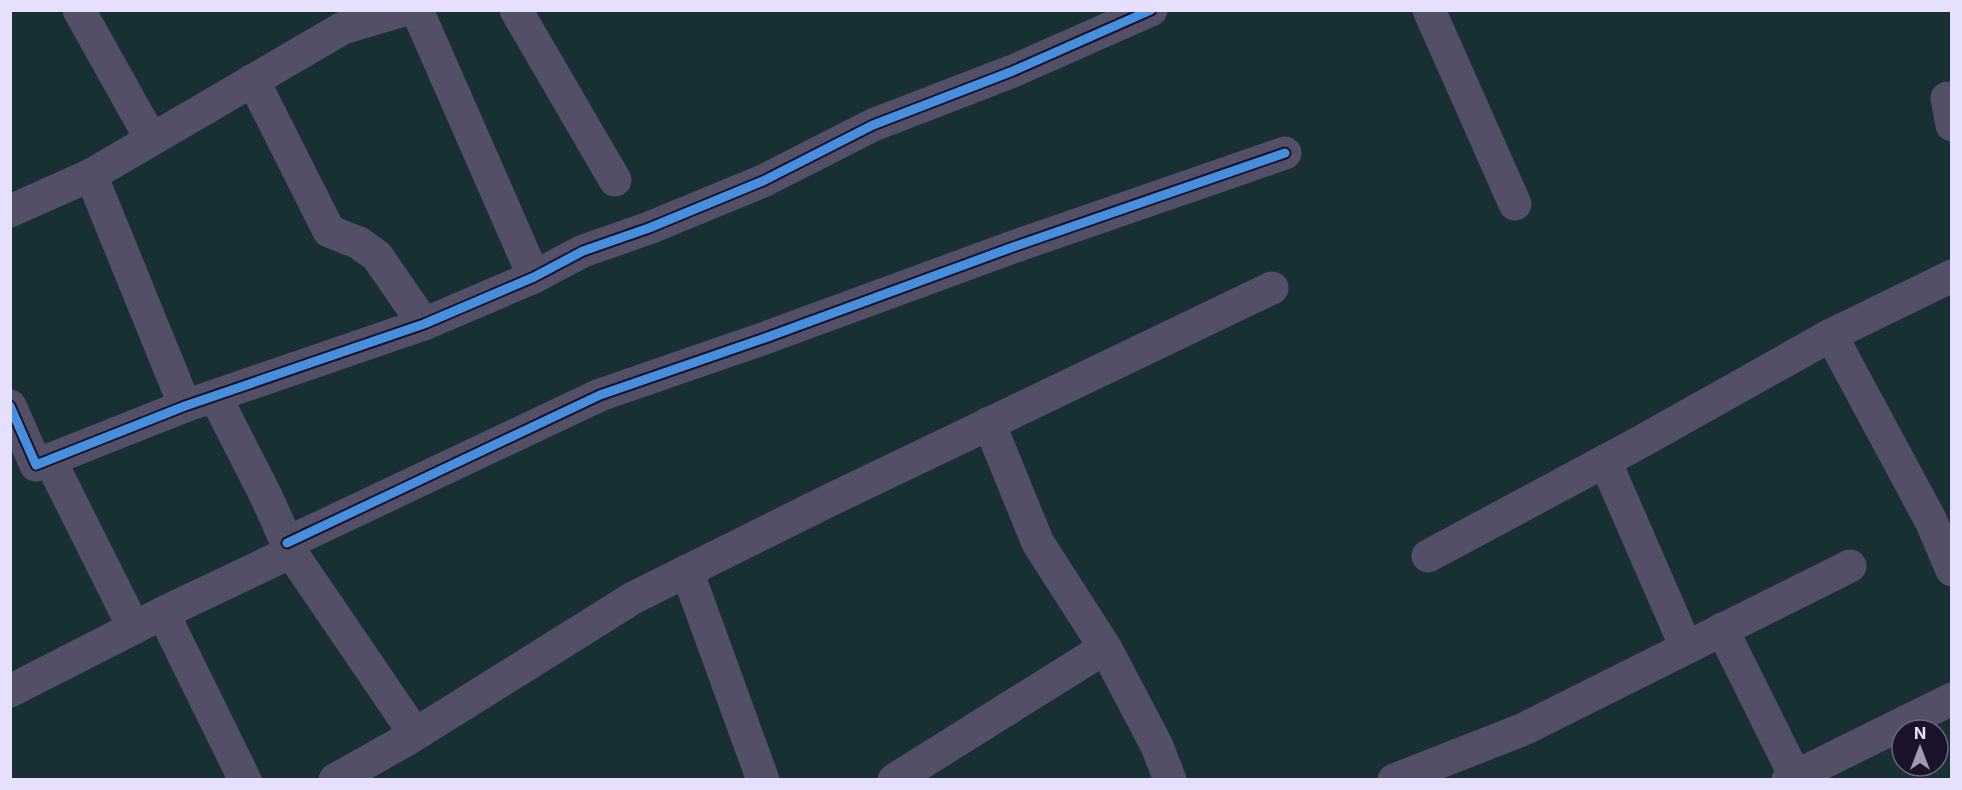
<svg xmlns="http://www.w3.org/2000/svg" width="1962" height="790" font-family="Inter,sans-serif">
	<rect width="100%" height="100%" fill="#1c1925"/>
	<path fill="#182f33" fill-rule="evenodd" d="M10,11H1951V779H11ZM1902,730H1938V766H1902Z"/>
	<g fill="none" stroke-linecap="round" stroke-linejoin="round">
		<g stroke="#524f66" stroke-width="33">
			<path d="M79,10L151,139"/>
			<path d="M417,10L534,277"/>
			<path d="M516,10L615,180"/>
			<path d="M1429,10L1515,204"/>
			<path d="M253,80L329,231L359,243L377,256L424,324"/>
			<path d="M1947,98L1952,125"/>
			<path d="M91,175L185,406"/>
			<path d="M10,211L91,175L343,28L404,10"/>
			<path d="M1831,335L1931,521L1952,570"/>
			<path d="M215,396L267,498L291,552L415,734"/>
			<path d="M10,406L36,465L185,406L424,324L534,277L583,251L649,228L763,181L873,125L1013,71L1151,10"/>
			<path d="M989,423L1038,543L1106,649L1157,746L1170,780"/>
			<path d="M50,460L134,628"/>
			<path d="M1605,461L1686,647"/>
			<path d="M287,543L600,395L765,338L1013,247L1285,153"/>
			<path d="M1428,556L1635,445L1831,335L1952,276"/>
			<path d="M687,571L763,780"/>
			<path d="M163,613L245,780"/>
			<path d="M1722,629L1797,780"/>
			<path d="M10,691L163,613L291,552"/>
			<path d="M335,780L406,740L633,598L830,500L1272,288"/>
			<path d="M894,780L1092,656L1106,649"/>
			<path d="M1394,780L1524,729L1850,566"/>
			<path d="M1788,780L1952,699"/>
		</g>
		<defs>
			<g id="cycleway">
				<path d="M10,406L36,465L185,406L424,324L534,277L583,251L649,228L763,181L873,125L1013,71L1151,10"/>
				<path d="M287,543L600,395L765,338L1013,247L1285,153"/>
			</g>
		</defs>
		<use href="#cycleway" stroke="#1a132b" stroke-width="13"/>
		<use href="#cycleway" stroke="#468fdf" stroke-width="9"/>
	</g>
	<rect width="1962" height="790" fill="none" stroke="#e6e0fd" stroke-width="24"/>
	<g transform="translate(1920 748)"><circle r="28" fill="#1a132b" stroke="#6c657f" stroke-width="1.5"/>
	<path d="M0-4.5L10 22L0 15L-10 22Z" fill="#9f9ab1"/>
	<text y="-9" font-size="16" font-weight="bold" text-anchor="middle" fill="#e6e0fd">N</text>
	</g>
</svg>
